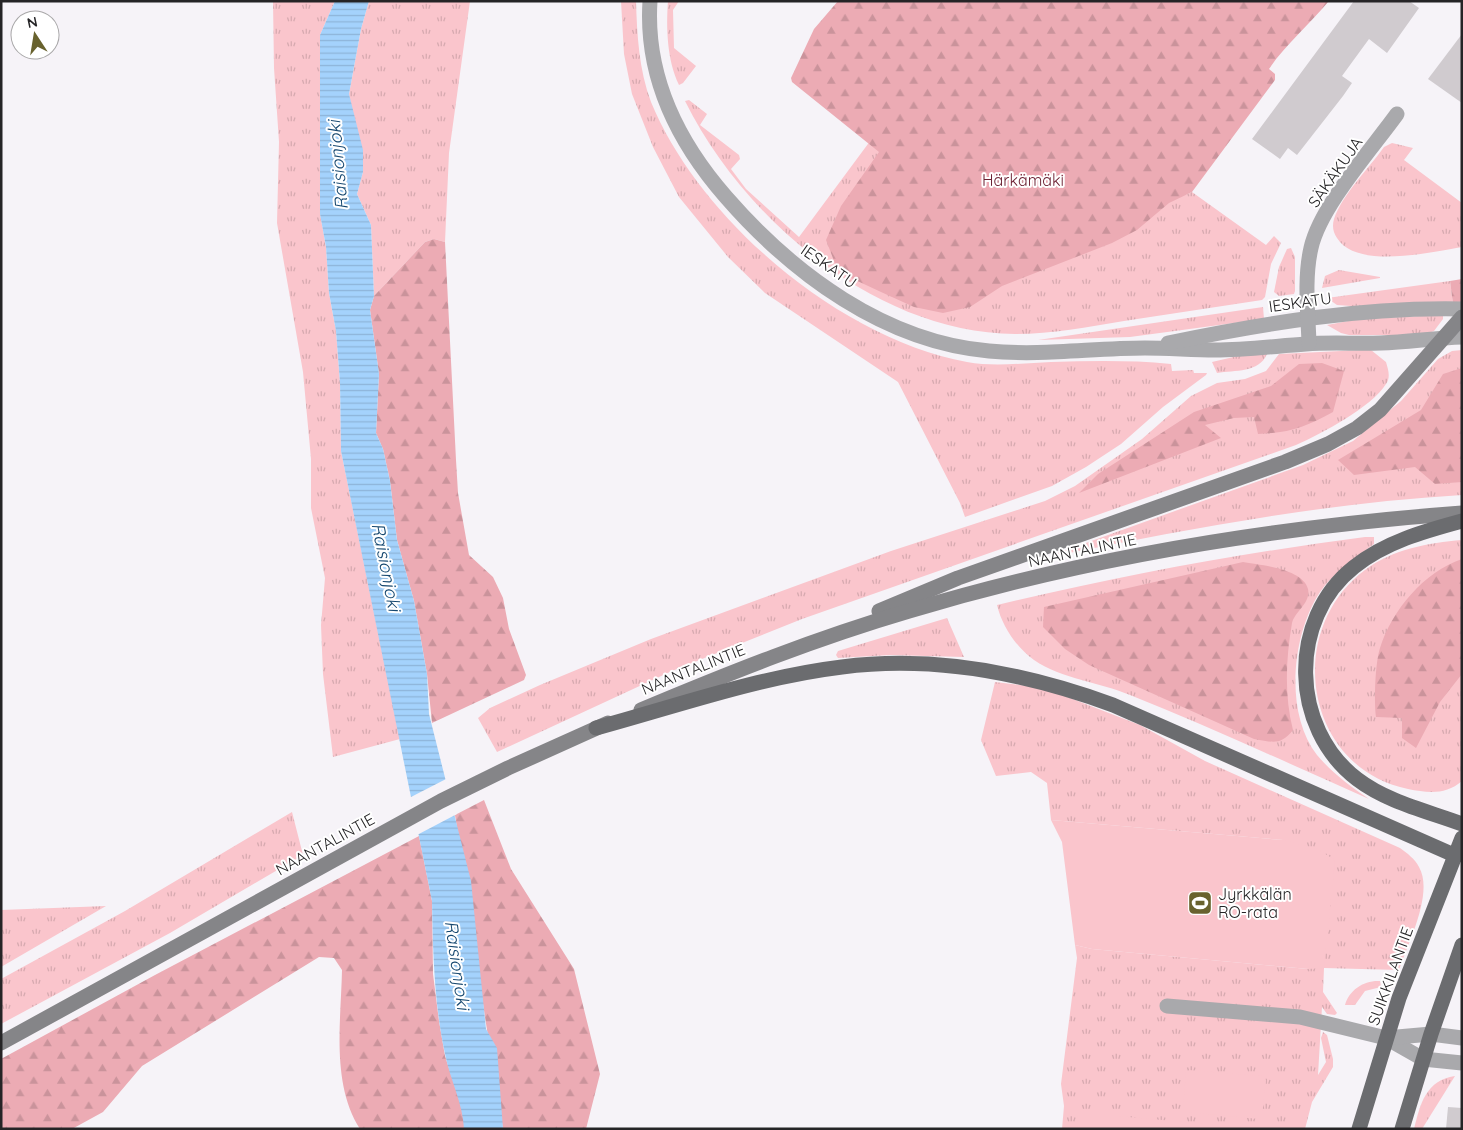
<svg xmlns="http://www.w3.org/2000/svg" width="1463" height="1130" font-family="Quicksand,sans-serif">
	<defs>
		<pattern id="grass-tufts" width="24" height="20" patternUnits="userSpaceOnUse" patternTransform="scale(1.25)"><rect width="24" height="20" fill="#fac5cc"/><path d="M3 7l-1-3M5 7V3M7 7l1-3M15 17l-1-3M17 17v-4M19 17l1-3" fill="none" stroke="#d6a9af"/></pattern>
		<pattern id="forest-firs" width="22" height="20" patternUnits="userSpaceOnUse" patternTransform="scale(1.25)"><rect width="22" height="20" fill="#ecabb4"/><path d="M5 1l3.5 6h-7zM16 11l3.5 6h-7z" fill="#ca939b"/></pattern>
		<pattern id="water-rules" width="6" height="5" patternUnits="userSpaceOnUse" patternTransform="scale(1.25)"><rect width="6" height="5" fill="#a4d2fc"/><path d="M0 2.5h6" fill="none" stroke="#8db4d8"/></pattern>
	</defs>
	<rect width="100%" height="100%" fill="#f6f3f8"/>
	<g fill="url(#grass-tufts)">
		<path d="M273,1H335L320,35V214L326,247L329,293L336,331L340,383L341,451L400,739L333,757L323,674L321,625L325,578L311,508V459L303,372L277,223L279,142L274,68Z"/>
		<path d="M369,1H470L449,153L445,242L434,239L425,242L374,296L371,225L357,194L363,172L349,94L361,29Z"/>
		<path d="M621,1H636C637,35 639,70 651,102C700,221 841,339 967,362C994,367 1024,363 1051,362C1091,361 1131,360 1171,364L1172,371L1193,370L1194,373H1207L1206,375L1163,407L1121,444L1086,467L1052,486L965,517L960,503L898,382L765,293L728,257L679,197L653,147L632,94L624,54Z"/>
		<path d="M668,1H679L673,10L674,48L696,66L683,83L679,85C667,60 666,28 668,1Z"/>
		<path d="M689,100L707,114L700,125L739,155L740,159L731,169L746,189L799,237L882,125L1185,195L1192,192L1266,245L1274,236L1281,243L1271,264L1265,297L1262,300C1216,307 1170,314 1124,321C1088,327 1051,334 1015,334C877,333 744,220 685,101Z"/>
		<path d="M1392,143L1413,148L1404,160L1462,203V247C1431,252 1357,270 1337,238C1333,232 1332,226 1334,219C1342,195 1369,168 1384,147Z"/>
		<path d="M1291,248L1295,257V291L1294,294L1279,296L1274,292L1279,267L1287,249Z"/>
		<path d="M1339,270L1380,277V278L1322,288L1325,276Z"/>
		<path d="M1450,281L1453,304L1351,306L1337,305L1327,298Z"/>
		<path d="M1263,307L1264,319L1130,337L1038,340Z"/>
		<path d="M1443,315V319L1434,331L1424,335H1349L1341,333L1327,325L1359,319Z"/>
		<path d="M1362,350H1371L1386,362C1388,369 1391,377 1386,384C1372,407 1321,434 1296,445L802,619L672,671L497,752L478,718L490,708L540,685L651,639L891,551L1045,501L1075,486L1142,439L1191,396L1217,383L1245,379L1266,371L1279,354Z"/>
		<path d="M1462,350V495C1326,503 1192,528 1059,555L1058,553L1303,465L1353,441L1401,401L1438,359L1452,351Z"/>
		<path d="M1267,354C1259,373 1235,370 1217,373L1212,362L1242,355Z"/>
		<path d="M1365,537H1374V544C1354,559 1334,572 1320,592C1292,634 1284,713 1317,755C1332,773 1350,786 1369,799C1290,764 1210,727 1130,695C1099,682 1062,679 1034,660C1016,647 1002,626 997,605C1119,576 1241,553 1365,537Z"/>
		<path d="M1462,540V781C1446,795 1428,793 1408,789C1305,768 1283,631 1365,570C1393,549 1428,543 1462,540Z"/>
		<path d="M947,618L964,657L890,655L838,658L836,655L838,651Z"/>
		<path d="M995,682L1044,688L1140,725L1205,761L1400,848C1407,853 1415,859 1419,867C1434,893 1408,943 1399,970L1324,968L1323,992L1337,1013L1335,1015L1327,1014L1322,1007L1318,1075L1326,1062L1321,1038L1323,1032L1327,1035L1333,1059V1067L1312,1102L1305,1129H1062L1064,1106L1061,1084L1077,958L1075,945L1092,949L1308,969L1283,840L1051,820L1047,783L1031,772L996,776L981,740Z"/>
		<path d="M292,812L303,855L170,933L1,1024V979L125,911Z"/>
		<path d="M106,906L1,967V910Z"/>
		<path d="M1380,981L1381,987L1365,991L1355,1005H1345C1349,990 1364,980 1380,981Z"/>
		<path d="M1455,1076L1422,1129H1414C1420,1104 1426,1080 1455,1076Z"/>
	</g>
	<g fill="url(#forest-firs)">
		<path d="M838,1H1329C1310,24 1285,45 1269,69L1275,74V80L1192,192L1169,203L1137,230L1112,243L1002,286L970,307L943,313L914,307L881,292L851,278L836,266L826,240L841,206L879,152L792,82L791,78L814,29Z"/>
		<path d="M434,239L445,242L456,460L458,493L469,555L493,577L503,598L509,629L526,675L524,680L432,723L427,674L414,601L397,540L390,481L383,449L376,433L379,374L370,310L374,296L425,242Z"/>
		<path d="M1462,279V304H1453L1450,281Z"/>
		<path d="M1322,363L1344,371L1333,412C1306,427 1289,433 1258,434L1254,417L1234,418L1205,425L1221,438L1079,493L1098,474L1194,412L1271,386L1299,364Z"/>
		<path d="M1462,368V482L1435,484L1415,467L1354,475L1338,460L1421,410L1443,374Z"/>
		<path d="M1462,559V674L1440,702L1416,748L1402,738V718L1376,717C1374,700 1375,664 1380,648C1392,610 1424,572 1462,559Z"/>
		<path d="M1243,562C1261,565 1303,569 1308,589C1311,603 1295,611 1292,623C1286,658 1284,695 1293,730C1280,746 1273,742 1254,739L1089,665L1065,649L1043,627L1044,607Z"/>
		<path d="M484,800L511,869L574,969L600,1074L586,1129H503C485,1024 471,920 455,815Z"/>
		<path d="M419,836L432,901L433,974L439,1021L445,1056L464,1114V1129H360C331,1084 341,1021 342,970L334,958L319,957L142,1066L103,1112L72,1129H1V1059L155,975Z"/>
	</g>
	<g fill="#fac5cc">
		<path d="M1051,820L1283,840L1317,849L1335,860L1324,968L1308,969L1092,949L1075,945L1062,842Z"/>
		<path d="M1189,1070L1262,1076L1266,1080L1262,1116L1259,1119L1186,1112L1183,1109L1186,1072Z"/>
		<path d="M1078,1116H1117L1265,1129H1077Z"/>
	</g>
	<path fill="url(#water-rules)" d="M335,1H369L361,29L349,94L363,150V172L357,194L371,225L374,296L370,310L379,374L376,433L383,449L390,481L397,540L414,601L427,674L429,714L471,881L486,1029L497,1048L503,1129H464C463,1103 450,1080 445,1054C434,1003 433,952 432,901L341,451L340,383L336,331L329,293L326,247L320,214V35Z"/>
	<path fill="#f6f3f8" d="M448,778L457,814L417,835L409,798Z"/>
	<g fill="#d0cbcf">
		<path d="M1354,1H1409L1419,8L1387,53L1369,39L1342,76L1352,83L1343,96L1297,155L1288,148L1280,159L1252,139Z"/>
		<path d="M1462,34V103L1428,79Z"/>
		<path d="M1448,1107L1462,1108V1129H1446Z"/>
	</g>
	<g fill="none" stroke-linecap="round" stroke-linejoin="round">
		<g stroke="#a9a9ac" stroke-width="15">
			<path d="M650,1C645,77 677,141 726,197C793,274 885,342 989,351C1041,356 1093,348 1145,348C1169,348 1192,350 1215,350C1246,350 1276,346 1306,344C1331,342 1356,344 1381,343C1408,342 1435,338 1462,337"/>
			<path d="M1168,343C1265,323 1362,307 1462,309"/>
			<path d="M1309,343C1308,313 1304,278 1311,248C1320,207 1371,150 1397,114"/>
			<path d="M1167,1006L1300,1017L1386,1038L1423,1059L1462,1063"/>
			<path d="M1386,1038L1431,1034L1462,1038"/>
		</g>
		<g stroke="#858588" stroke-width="15">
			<path d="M879,611L958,578L1285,462L1328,444L1357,428L1380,410L1462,317"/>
			<path d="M641,710C729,673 817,638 909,611C1088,557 1275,527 1462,513"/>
			<path d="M1,1043L441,801L508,768L608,723"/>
		</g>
		<g stroke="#6b6c6f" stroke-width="15">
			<path d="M1462,521C1425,531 1385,542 1354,567C1288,619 1290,728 1357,779C1387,802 1427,811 1462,824"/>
			<path d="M596,728C677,706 759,677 842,667C935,655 1026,673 1113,705L1454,855L1462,854"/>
			<path d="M1359,1129L1399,998L1462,838"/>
			<path d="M1402,1129L1431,1034L1462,945"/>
		</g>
	</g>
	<defs>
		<symbol id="stadium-square" viewBox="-11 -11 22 22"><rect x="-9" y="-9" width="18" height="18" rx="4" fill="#68622e" stroke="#fff"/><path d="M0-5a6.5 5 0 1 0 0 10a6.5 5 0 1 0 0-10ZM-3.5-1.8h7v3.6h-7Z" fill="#fff"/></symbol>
	</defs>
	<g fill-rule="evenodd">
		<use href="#stadium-square" x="1186" y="889" width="28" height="28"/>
	</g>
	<g text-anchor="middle" stroke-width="4" stroke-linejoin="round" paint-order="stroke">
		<g font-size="16" fill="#252426" stroke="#fff">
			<text transform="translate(1335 172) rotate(-55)" y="6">SÄKÄKUJA</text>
			<text transform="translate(829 266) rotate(35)" y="6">IESKATU</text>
			<text transform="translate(1300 302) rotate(-8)" y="6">IESKATU</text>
			<text transform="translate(1082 550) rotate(-12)" y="6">NAANTALINTIE</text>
			<text transform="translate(693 669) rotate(-22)" y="6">NAANTALINTIE</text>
			<text transform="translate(325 844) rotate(-29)" y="6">NAANTALINTIE</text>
			<text transform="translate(1390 976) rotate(-70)" y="6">SUIKKILANTIE</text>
		</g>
		<g font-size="16" fill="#6c2133" stroke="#fff">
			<text x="1023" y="186">Härkämäki</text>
		</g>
		<g font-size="16" fill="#252426" stroke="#fff" text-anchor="start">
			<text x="1218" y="900">Jyrkkälän<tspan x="1218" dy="18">RO-rata</tspan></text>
		</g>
		<g font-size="18" font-style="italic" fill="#15476f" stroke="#fff">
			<text transform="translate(338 165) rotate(-95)" y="6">Raisionjoki</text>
			<text transform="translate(386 567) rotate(79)" y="6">Raisionjoki</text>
			<text transform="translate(457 965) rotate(82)" y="6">Raisionjoki</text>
		</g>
	</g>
	<rect width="1463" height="1130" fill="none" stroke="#252426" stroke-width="5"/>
	<g transform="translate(35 35) rotate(348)"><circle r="24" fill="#ffffff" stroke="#a8a7a8"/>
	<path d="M0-4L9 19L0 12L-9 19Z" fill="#68622e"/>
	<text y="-8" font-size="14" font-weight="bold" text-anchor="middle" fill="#252426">N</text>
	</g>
</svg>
